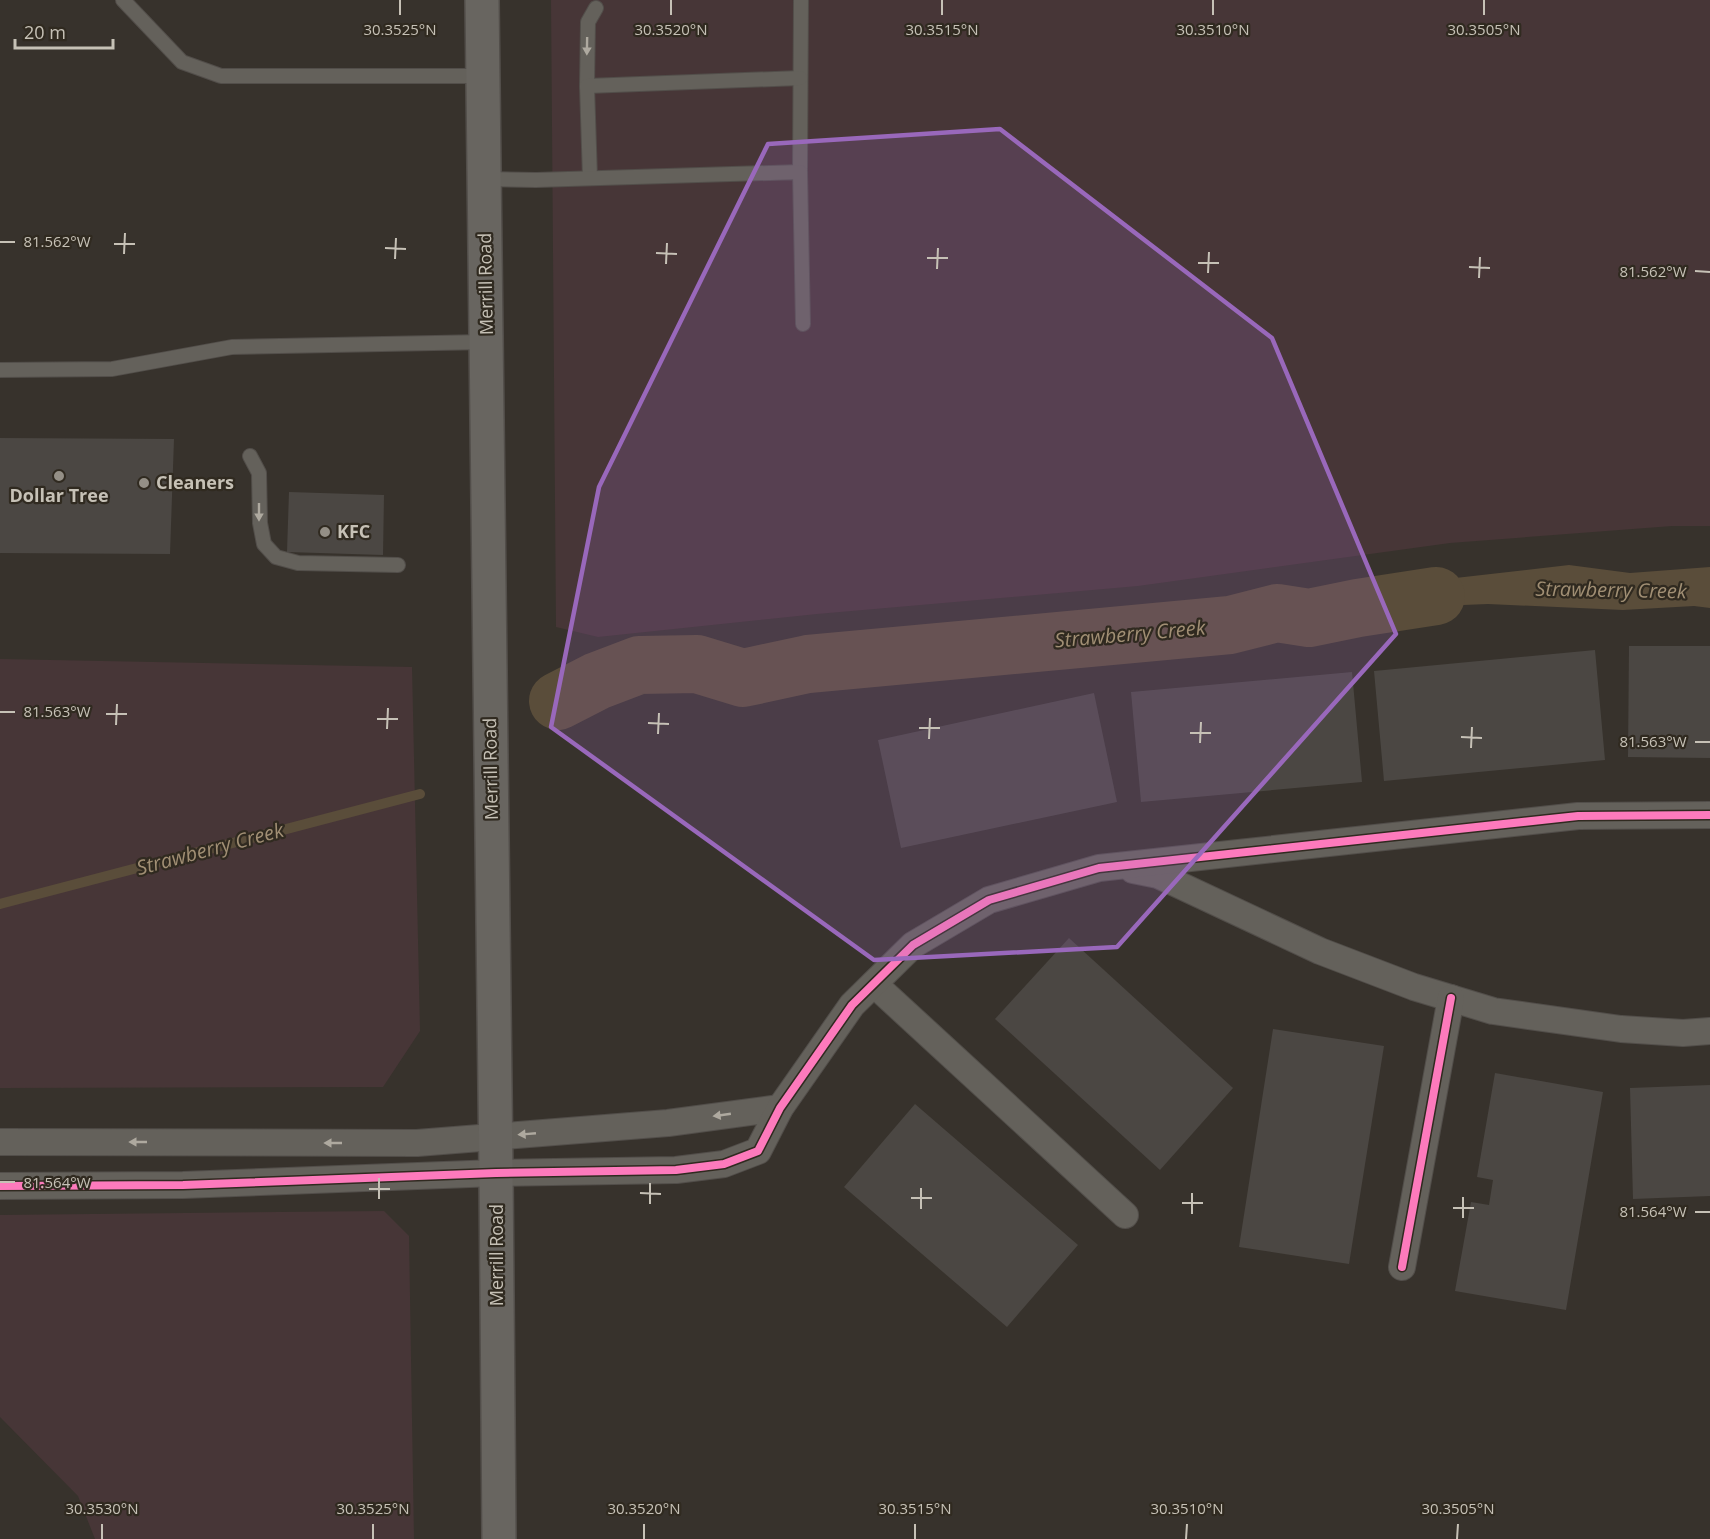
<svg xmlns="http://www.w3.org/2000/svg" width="1710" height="1539" font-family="'Open Sans',sans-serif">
	<rect width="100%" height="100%" fill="#37322c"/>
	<g fill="#473637">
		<path d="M551,0H1710V526H1672L1450,543L1138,586L817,614L598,637L556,627Z"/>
		<path d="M0,659L412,667L420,1031L383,1087L0,1088Z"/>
		<path d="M384,1211L409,1236L414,1539H95L78,1496L0,1417V1215Z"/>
	</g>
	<path fill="#5a4d3a" d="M1569,565L1630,573L1710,567V608L1694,606L1623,610L1488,604L1414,607L1375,614L1358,608L1383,589L1420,582Z"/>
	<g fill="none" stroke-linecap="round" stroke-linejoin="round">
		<path stroke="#5a4d3a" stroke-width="10" d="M0,904L420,794"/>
		<path stroke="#5a4d3a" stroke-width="58" d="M558,701L597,681L639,665L697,664L743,678L808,664L1230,625L1277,613L1309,618L1358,608L1436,596"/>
	</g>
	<g fill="#4b4743">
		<path d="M0,438L174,439L170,554L0,553Z"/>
		<path d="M289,492L384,495L383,555L287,552Z"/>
		<path d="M1629,646H1710V758L1628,757Z"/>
		<path d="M1595,650L1605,760L1384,781L1374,671Z"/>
		<path d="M1352,672L1362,782L1141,802L1131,692Z"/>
		<path d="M1094,693L1117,802L901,848L878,740Z"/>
		<path d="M1069,938L1233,1088L1160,1170L995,1019Z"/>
		<path d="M1273,1029L1384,1046L1349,1264L1239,1247Z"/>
		<path d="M1495,1073L1603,1092L1566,1310L1455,1291L1471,1202L1489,1205L1493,1180L1477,1177Z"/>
		<path d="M1710,1085V1196L1633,1199L1630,1088Z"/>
		<path d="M915,1104L1078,1245L1007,1327L844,1187Z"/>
	</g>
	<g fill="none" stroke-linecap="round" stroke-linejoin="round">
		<defs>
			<g id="service">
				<path d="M123,0L182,62L221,76H483"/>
				<path d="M587,86L588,22L596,8"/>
				<path d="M800,172L801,0"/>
				<path d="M590,178L587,86L800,78"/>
				<path d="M485,179L536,180L800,172L803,324"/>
				<path d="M0,370L112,369L232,347L486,342"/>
				<path d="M250,456L259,473L260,523L264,544L276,557L298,563L398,565"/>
			</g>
			<g id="minor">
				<path d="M1133,870L1158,875L1320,951L1414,987L1493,1011L1621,1029L1683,1033L1710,1031"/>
				<path d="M874,984L1125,1215"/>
				<path d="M0,1142L417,1143L668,1123L780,1108"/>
				<path d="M0,1186L183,1185L496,1173L676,1170L724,1164L758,1151L780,1108L852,1005L913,945L989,900L1099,868L1578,816L1710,815"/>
				<path d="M1402,1267L1451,998"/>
			</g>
			<path id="secondary" d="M482,0L496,1173L499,1539"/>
		</defs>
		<use href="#service" stroke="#524e4a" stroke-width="16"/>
		<use href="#minor" stroke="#524e4a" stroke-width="28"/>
		<use href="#secondary" stroke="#524e4a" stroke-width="36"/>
		<use href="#service" stroke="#64615b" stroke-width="14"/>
		<use href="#minor" stroke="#64615b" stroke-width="26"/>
		<use href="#secondary" stroke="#686560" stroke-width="33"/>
		<defs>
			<g id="cycleway">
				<path d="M0,1186L183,1185L496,1173L676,1170L724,1164L758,1151L780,1108L852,1005L913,945L989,900L1099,868L1578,816L1710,815"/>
				<path d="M1402,1267L1451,998"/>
			</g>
		</defs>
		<use href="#cycleway" stroke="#302a20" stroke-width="11"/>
		<use href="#cycleway" stroke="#fd7abc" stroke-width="8"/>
	</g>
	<defs><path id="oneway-solid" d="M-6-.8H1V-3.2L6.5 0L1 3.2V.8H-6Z" transform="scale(1.5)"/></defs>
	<g fill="#aea99f">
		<use href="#oneway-solid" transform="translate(587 46) rotate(91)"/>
		<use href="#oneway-solid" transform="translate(259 512) rotate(90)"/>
		<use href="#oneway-solid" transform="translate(722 1115) rotate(172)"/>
		<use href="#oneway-solid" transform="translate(527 1134) rotate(175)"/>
		<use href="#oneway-solid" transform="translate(138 1142) rotate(-180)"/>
		<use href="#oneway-solid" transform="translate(333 1143) rotate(-180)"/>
	</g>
	<path fill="#9968bb" fill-opacity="0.2" stroke="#9968bb" stroke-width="4.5" stroke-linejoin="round" d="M1000,129L1272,338L1396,634L1117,947L874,960L551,727L599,487L768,144Z"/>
	<path fill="none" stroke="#c6c1b6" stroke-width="2" d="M400,15V0M671,15V0M942,15V0M1213,15V0M1484,15V0M0,242H15M114,244H135M385,248L406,249M656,253L677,254M124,254L125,233M927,258H948M395,259L396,238M1198,263H1219M666,264L667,243M1469,267L1490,268M937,269L938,248M1695,271L1710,272M1208,273L1209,252M1479,278L1480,257M0,712H15M106,714H127M377,719H398M648,723L669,724M116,725L117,704M919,728H940M387,729L388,708M1190,733H1211M658,734L659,713M1461,737L1482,738M929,739L930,718M1695,742H1710M1200,743L1201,722M1471,748L1472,727M0,1182H15M369,1189H390M640,1193L661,1194M911,1198H932M379,1199V1178M1182,1203H1203M650,1204V1183M1453,1208H1474M921,1209V1188M1695,1212H1710M1192,1214V1193M1463,1218V1197M102,1539V1524M373,1539V1524M644,1539V1524M915,1539V1524M1186,1539L1187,1524M1457,1539L1458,1524"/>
	<g fill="#948f86" stroke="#302a20" stroke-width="2">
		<circle cx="59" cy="476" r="6"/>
		<circle cx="144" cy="483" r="6"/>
		<circle cx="325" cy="532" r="6"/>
	</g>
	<g text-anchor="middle" stroke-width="4.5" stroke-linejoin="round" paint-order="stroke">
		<g font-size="18" fill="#c6c1b6" stroke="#302a20">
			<text transform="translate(486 284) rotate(-91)" y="6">Merrill Road</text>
			<text transform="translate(491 769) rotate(-91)" y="6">Merrill Road</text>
			<text transform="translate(497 1255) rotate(-90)" y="6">Merrill Road</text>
		</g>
		<g font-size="18" font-weight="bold" fill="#c6c1b6" stroke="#302a20" text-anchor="start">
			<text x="156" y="489">Cleaners</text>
			<text x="59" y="502" text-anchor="middle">Dollar Tree</text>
			<text x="337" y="538">KFC</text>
		</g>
		<g font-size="20" font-style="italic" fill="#a18f74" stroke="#302a20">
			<text transform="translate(1611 590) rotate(1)" y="7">Strawberry Creek</text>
			<text transform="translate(1130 634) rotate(-5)" y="7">Strawberry Creek</text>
			<text transform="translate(210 849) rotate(-15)" y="7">Strawberry Creek</text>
		</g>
	</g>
	<g font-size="15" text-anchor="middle" fill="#c6c1b6" stroke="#302a20" stroke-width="4.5" stroke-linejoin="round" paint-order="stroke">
		<text x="400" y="35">30.3525°N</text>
		<text x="671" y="35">30.3520°N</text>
		<text x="942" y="35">30.3515°N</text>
		<text x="1213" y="35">30.3510°N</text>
		<text x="1484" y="35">30.3505°N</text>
		<text x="57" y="247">81.562°W</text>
		<text x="1653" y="277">81.562°W</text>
		<text x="57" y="717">81.563°W</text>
		<text x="1653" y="747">81.563°W</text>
		<text x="57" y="1188">81.564°W</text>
		<text x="1653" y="1217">81.564°W</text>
		<text x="102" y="1514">30.3530°N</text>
		<text x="373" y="1514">30.3525°N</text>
		<text x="644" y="1514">30.3520°N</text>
		<text x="915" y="1514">30.3515°N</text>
		<text x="1187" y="1514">30.3510°N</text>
		<text x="1458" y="1514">30.3505°N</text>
	</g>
	<path d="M15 39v9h98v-9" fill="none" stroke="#c6c1b6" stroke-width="3"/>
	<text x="24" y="39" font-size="18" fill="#c6c1b6" stroke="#302a20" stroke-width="4.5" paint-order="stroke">20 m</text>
</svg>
